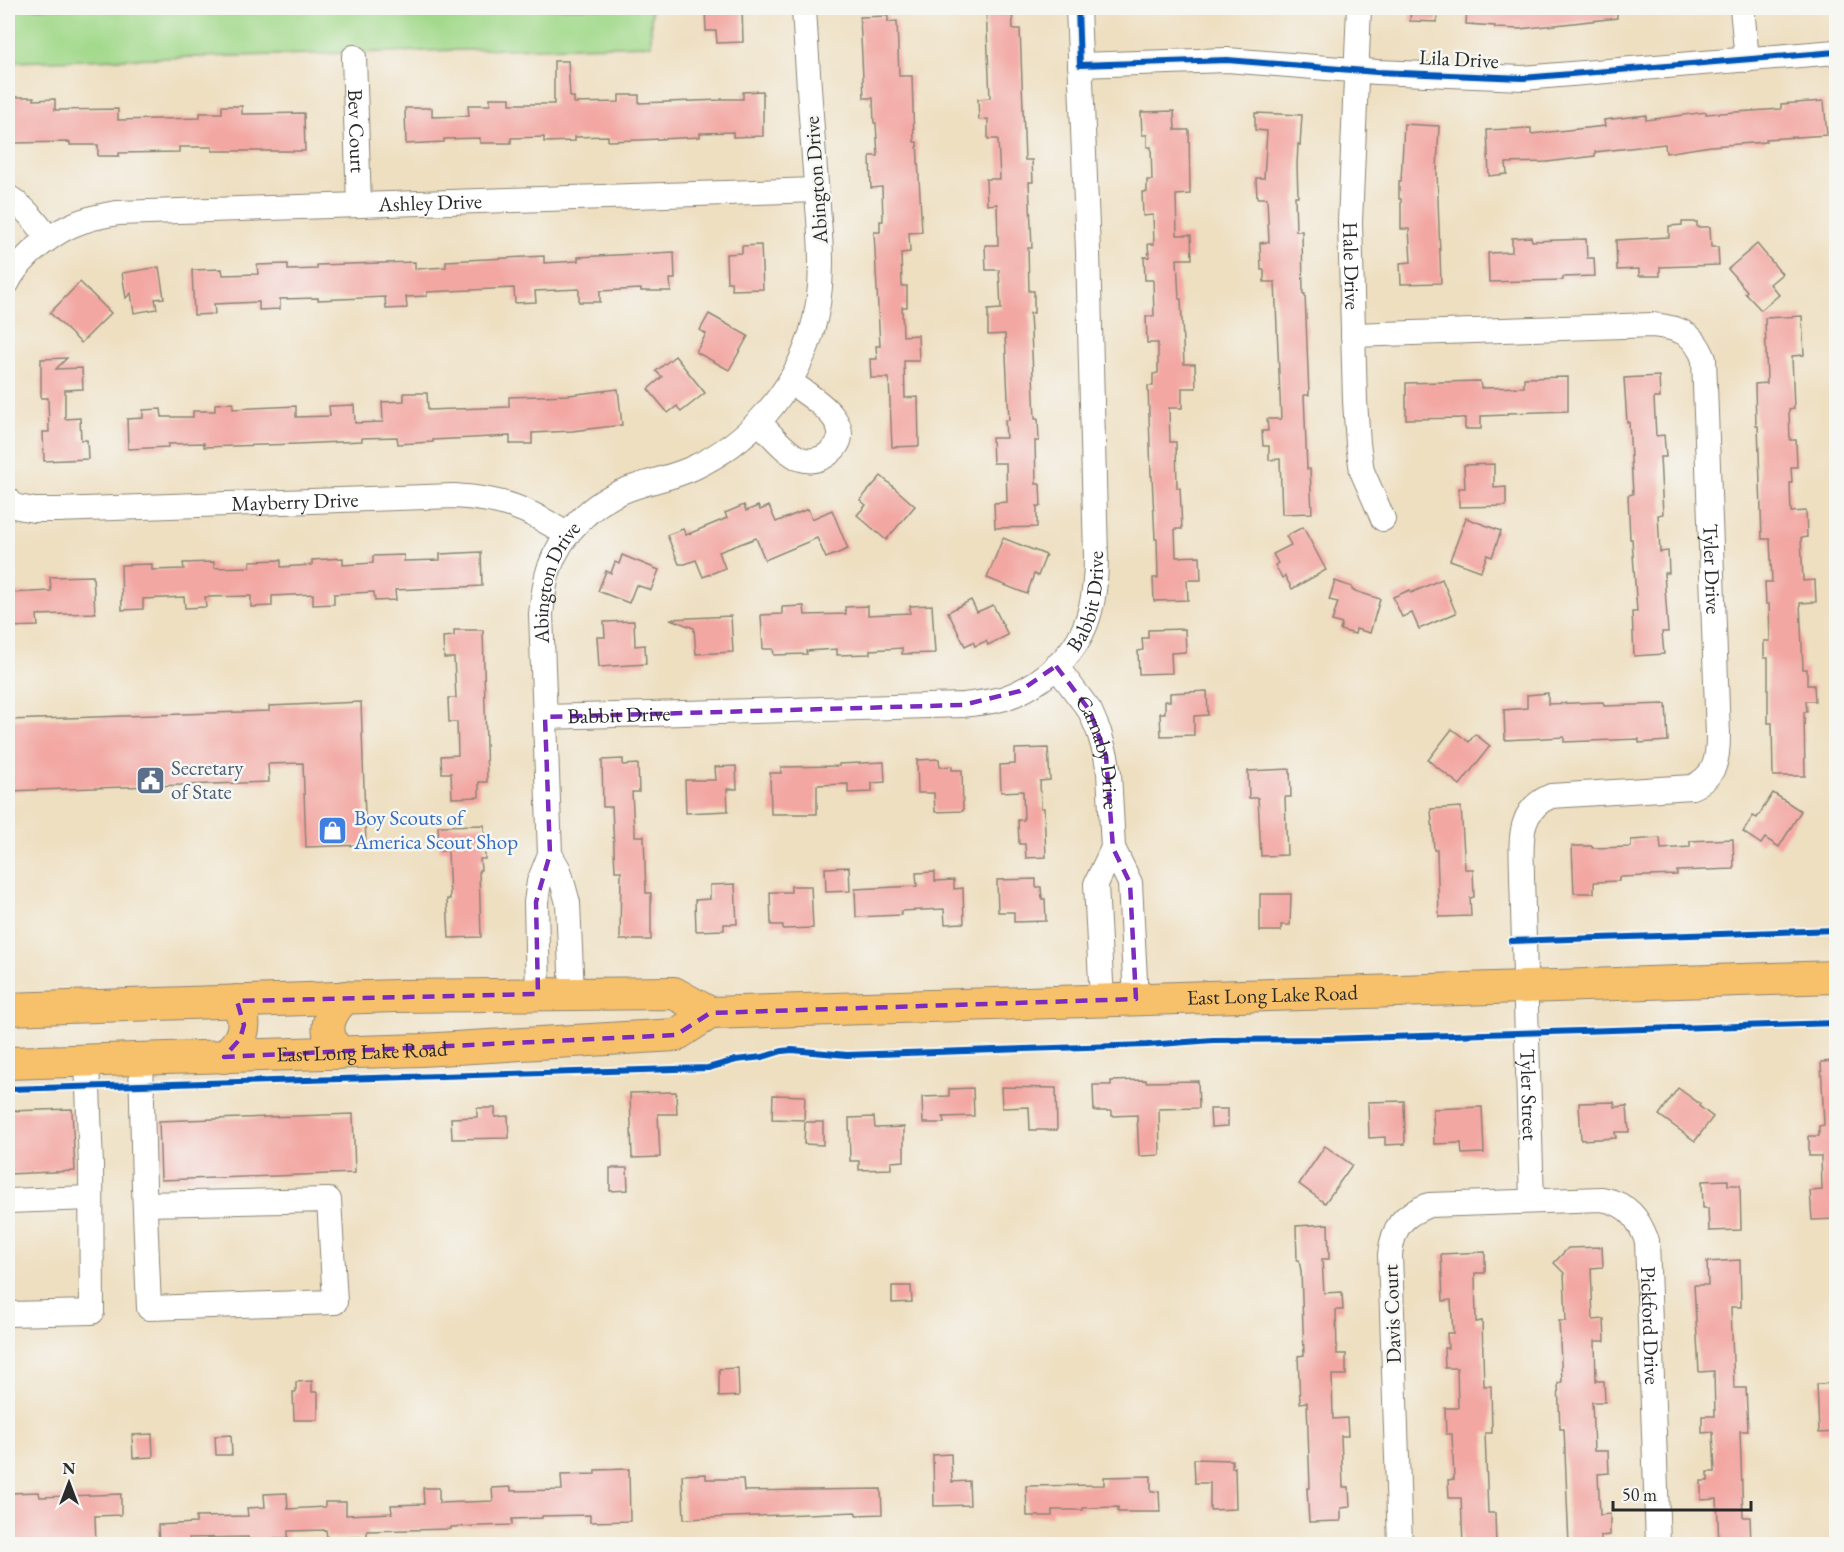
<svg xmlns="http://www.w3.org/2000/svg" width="1844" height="1552" font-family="'EB Garamond',serif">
	<rect width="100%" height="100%" fill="#f6f6f2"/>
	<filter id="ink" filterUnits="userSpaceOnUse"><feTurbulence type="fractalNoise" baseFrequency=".0167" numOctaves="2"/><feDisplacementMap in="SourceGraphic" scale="12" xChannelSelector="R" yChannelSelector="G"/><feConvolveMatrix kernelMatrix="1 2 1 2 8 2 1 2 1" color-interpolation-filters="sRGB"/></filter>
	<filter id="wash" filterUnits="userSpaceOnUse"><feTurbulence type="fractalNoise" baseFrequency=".008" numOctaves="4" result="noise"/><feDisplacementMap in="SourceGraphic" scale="24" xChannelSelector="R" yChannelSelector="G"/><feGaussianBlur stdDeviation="1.35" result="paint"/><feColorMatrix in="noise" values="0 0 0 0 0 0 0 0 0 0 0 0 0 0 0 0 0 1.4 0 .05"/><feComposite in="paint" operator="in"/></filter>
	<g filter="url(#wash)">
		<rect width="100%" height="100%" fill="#eedfc1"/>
		<path fill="#a2d98b" stroke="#66825b" stroke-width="1.5" d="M8,8H651V45L8,62Z"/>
		<g id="blocks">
			<g fill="#f3a7a3">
				<path d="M705,8H742L743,42L717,43L716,31H706Z"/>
				<path d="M986,8H1012L1013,29H1020L1025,160H1032L1033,182H1029L1032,248H1028L1029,291H1034V313H1030L1032,353L1035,419H1038L1039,441H1035L1036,484H1040L1041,506H1037V527L995,528L994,503L1007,502L1006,463H993L992,438H1006L1005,420H1009L1005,334L988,335V310L1001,309L999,270H986L985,245H998L997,204L987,205L986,179H1000L998,139H988V119L979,120L978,99L990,98Z"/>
				<path d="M1411,8H1438L1437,22L1410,21Z"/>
				<path d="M1467,8H1617V18L1520,29L1495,28V26L1466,24Z"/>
				<path d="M888,16V22L897,21L899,76H912L914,142H917L922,232L909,233L910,252L901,253L902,286H907V307H902L903,336L918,335L919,361H904L905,398L918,397L919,446L892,447L889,378H871L870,359H877L876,346H880L874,232H880V221H883L882,187L871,188L870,156H878L876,123H874L873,98H864L860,17Z"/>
				<path d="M554,61H568L570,97H574V103L619,102V95H639V103L721,100V99H743V92L763,91V136L733,137V132L700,133V137L639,140L608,141V136L575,137V141L544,142V137L511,138V143H480V138L444,139V142L406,144L405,108H432V117L469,116L468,105H490V98H510V104H554Z"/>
				<path d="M13,97H34V100L55,99V110L118,109V120L200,118V113H222V106H242V114L304,113L305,151H212V147H179V152L119,153V156H98V145H70V142L14,143Z"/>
				<path d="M1824,101L1827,135L1766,139V142L1711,146L1666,153L1665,144L1595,152V156L1547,162L1506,163L1507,174L1489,176L1487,130L1531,128V134L1605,126L1604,120L1646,115V120L1706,112V114L1781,109V104Z"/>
				<path d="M1174,111L1175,130H1189L1190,194L1176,195L1177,235H1191L1192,259H1177L1179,299H1181L1184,364H1195L1196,388H1182V408H1169L1170,442H1176L1177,488H1180L1182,529H1175L1176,557L1200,556L1201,580H1187L1188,600L1154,601L1153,578H1158L1157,539H1155L1152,476H1151L1148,386H1153V374L1158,373V343H1147L1146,316H1154L1153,280H1145L1144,257H1149L1148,244H1154L1153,215L1143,216L1142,192H1147V180H1152L1151,147H1147V135H1142L1141,112Z"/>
				<path d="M1255,113L1302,115L1300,145L1298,144L1297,165L1298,196H1295L1296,231H1302L1303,294H1305L1309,395H1304L1307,469H1310L1312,513L1282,514L1280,459L1269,460V446H1263L1262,431H1268L1267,419H1281L1275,282H1264V270H1261L1260,243L1269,242L1267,198H1257L1256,178H1264L1267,131L1255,130Z"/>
				<path d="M1404,124L1439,126L1437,171L1441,283L1401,284L1400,263L1411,262L1409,229H1401V199H1399V181H1401Z"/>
				<path d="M1682,222H1697V227H1710L1711,247H1718L1719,265L1660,267V276H1639V269L1617,270L1616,240L1669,237V226L1682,225Z"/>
				<path d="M1531,237L1532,241L1586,239L1587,258H1594L1595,276L1563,277V280L1489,282L1488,253L1512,252V238Z"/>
				<path d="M1757,244L1782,274L1770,284L1779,295L1761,310L1745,293L1747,291L1728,269Z"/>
				<path d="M761,245L763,289L732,290L731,282H727L726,254L742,253V246Z"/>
				<path d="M674,252L675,279H670L671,291H641V289L600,291V302H579V289L535,291L536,302L515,303L514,288L427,292V296L406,297L407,308L386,309L385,297L318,300V298L280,299V309L259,310V302L214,304L215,314L194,315L192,270L222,269L223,275L258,274L257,265L288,264V270L317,269V265L415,262V269L446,267V261L544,256V263L578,261V257Z"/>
				<path d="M159,267L164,298L155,299L157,309L134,313L131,293L126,298L122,273Z"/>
				<path d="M80,282L111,313L81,343L50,313Z"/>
				<path d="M709,314L748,336L729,370L696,352L706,334L700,330Z"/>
				<path d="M1802,316L1804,355L1792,356L1794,409L1789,410L1790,440H1796L1797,467H1791L1792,483H1790L1791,512L1806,511L1807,537L1801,538L1803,581L1815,580L1816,602L1800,603L1803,669H1807V685H1814L1815,701H1806L1807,712H1804L1805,776H1773L1772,723H1768V658H1764V641H1770L1769,604H1766L1765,582H1772L1770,539H1762L1758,426H1756L1755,384L1767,383L1765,318Z"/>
				<path d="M675,356L705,393L681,412L677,406L668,413L648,389L662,377L656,371Z"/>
				<path d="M67,358L56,369L82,368L83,389L65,390V419L80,418L81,440H87L88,459L44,461L43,432H49L48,398H41V359Z"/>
				<path d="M1659,376L1660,398H1654L1656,436L1664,435L1666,457H1660L1663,514L1658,515L1660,552L1668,551L1669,573H1664L1668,632H1662L1664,654L1634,656L1632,612H1637L1632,539H1630L1628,495L1633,494L1629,422H1627L1624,378Z"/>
				<path d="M1568,377V411L1507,413V415L1481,416V429H1465V418L1406,419V383L1480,381L1481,388L1524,387V378Z"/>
				<path d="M618,389L622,425L572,431L532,433V444H510V436L433,440V442L398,444L397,437L362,438V441L297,444L204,447V443L168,444V447L128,449L127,419L143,418V410L161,409L162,417H193V411H215V404L233,403V409L296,406V417L330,416L329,406L354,405L355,423L383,422L382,402L404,401V393H427L428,410L509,407V397L569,395Z"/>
				<path d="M1494,464V488L1506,487V506L1459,507V488H1465L1464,465Z"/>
				<path d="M881,476L915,506L886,540L857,515L866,505L860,500Z"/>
				<path d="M744,505L746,511L758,506L760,510L769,506L776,522L808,509L812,519L832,510L848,549L826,558L817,538L765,560L756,538L719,552L725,568L703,577L696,560L685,564H679L667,535L683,529L686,535L727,518L725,513Z"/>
				<path d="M1466,518L1501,531L1492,557L1487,555L1481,571L1450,560Z"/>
				<path d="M1303,527L1326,570L1292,589L1285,576L1282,578L1275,565L1278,563L1273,554L1291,545L1286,536Z"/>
				<path d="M1003,538L1046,555L1038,576L1034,574L1027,594L987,578Z"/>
				<path d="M481,552L482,586L395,590L396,600L375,601L374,592L334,594V604L313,605V594L272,596V606L251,607V596L205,597L206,607L185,608L184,597L143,599V609L122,610L121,565L152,564V570L184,569L183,563L214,562V568L250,567V561L281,560V567L312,565V560L343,558V565L373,563V556L404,555V561L440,560V554Z"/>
				<path d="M622,555L659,570L651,590L636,585L629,603L598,591L606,571L611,573L615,562L619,564Z"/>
				<path d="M93,576L95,613L37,615L38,626L8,627V593L51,591L50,577Z"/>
				<path d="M1442,579L1456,613L1419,629L1412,613L1402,617L1393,597L1410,590L1411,593Z"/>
				<path d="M1335,581L1352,587V590L1380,599L1370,633L1356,629L1355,634L1340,630L1342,624L1332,621L1338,602L1329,600Z"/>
				<path d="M971,600L977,612L993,605L1008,635L988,645L986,641L975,646L973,642L965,646L948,612Z"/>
				<path d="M932,605L935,653L902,654V648L870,650V654L837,655V649L806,651L807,654L774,655L773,649H763L761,615L782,614V607L804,606L805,615L846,614L845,607L868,606V615L910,613V606Z"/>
				<path d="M731,616L733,652L696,654L694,628L670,619Z"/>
				<path d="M634,621L635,646L645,645L646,664L599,667L597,637H605L604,622Z"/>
				<path d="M1185,629L1186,652L1171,653L1172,673L1139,674L1138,651L1143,650L1142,638H1148V630Z"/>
				<path d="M454,630H483L487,782H479V797L452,798L451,773H442L441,756L458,755L457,722H449L448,698H456L454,658H444L443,637L454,636Z"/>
				<path d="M1207,691L1208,715L1194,716V735L1161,736L1160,713H1165V701H1170V693Z"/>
				<path d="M1548,693V704L1603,702L1604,706L1666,704L1668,741L1639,743V739L1564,742V737L1505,740L1504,710L1527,708V695Z"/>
				<path d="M361,702L366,845L306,847L303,763L268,764L269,782L8,791V720L269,711V706Z"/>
				<path d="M1452,729L1469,742L1475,734L1490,746L1460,785L1428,760Z"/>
				<path d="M1048,748L1050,780L1040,781L1041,808H1044L1046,857L1026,858L1025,844H1019L1018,820H1024L1023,791L1001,792L1000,765L1015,764V749Z"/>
				<path d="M623,759V765L638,764L639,792H632L634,829H635V836H644L646,893H651V940H620L621,871H615L612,807H603L602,760Z"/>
				<path d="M939,759L940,767L952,766V770H962L963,811L935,812L934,793H918L917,760Z"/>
				<path d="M884,762L885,782L872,783V792L848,793V784L817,785V814H771L770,773H781V767L839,766V764Z"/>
				<path d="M736,766L737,789H727L728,811L686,813L685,780H716L715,767Z"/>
				<path d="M1290,769L1291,797H1285L1287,855L1261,856L1258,798H1249L1248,771Z"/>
				<path d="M1773,793L1801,811L1779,847L1765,838L1761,844L1743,832L1753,816L1757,818Z"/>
				<path d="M1461,807L1465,869H1473L1474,897L1470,898L1471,916L1439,917L1437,850H1434L1431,809Z"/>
				<path d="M484,825L485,859H480L481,870H479L481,937L449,938L447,899H450L448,851H439L438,826Z"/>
				<path d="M1660,838L1661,849L1690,847V841L1733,839L1734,869L1677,871V875L1619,877V881L1594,882V893H1574L1572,846H1592V848L1631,847V840Z"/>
				<path d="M849,867L850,891L826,892L825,868Z"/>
				<path d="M935,872V881L954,880V889L963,888L964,923L945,924L944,909L901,911V915L856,917L855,889L917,886L916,873Z"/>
				<path d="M1036,879V887H1041L1042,899H1045L1046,921L1014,922V912H998L997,880Z"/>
				<path d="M735,884L737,924H724V930L696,931L695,900L710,899V885Z"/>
				<path d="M791,886H811L813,928L783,929V925H771L770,892H791Z"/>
				<path d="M1260,894H1291L1290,925H1281V931H1260Z"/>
				<path d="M1836,1061V1219L1812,1220L1810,1191L1822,1190L1821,1156H1809V1136H1819V1126L1824,1125L1821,1062Z"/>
				<path d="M1146,1080V1082L1198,1081L1199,1108L1159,1109L1160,1155L1139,1156L1137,1115L1112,1116V1111H1094L1093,1085H1111V1081Z"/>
				<path d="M1001,1087L1056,1088L1057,1130H1030L1029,1107L1002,1108Z"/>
				<path d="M973,1088L974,1116L943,1117L944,1123H923L922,1097L949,1096V1089Z"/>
				<path d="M1678,1088L1700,1104L1699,1106L1713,1117L1695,1141L1659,1115Z"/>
				<path d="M676,1092L677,1114H658L660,1157L632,1158L630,1093Z"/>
				<path d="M773,1095L805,1096L804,1120L772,1119Z"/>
				<path d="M1404,1101L1405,1144L1385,1145V1137L1369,1138L1368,1102Z"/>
				<path d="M1614,1102L1615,1107L1627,1106L1629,1132H1615L1616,1138L1581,1140L1579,1103Z"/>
				<path d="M1482,1107L1484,1153L1462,1154L1461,1143L1434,1144L1433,1109Z"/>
				<path d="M477,1108H495V1117L508,1116L509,1138L452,1139L451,1118L477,1117Z"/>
				<path d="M72,1109L75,1171L8,1174V1111Z"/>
				<path d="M1210,1109H1228V1126L1211,1127Z"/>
				<path d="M353,1114L355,1173L161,1180L159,1121Z"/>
				<path d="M874,1117L875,1128L904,1127V1161L891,1162V1169L859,1170V1161H850L849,1118Z"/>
				<path d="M805,1122H823V1145L804,1144Z"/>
				<path d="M1325,1146L1352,1165L1325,1203L1299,1184Z"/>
				<path d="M610,1168H627L628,1190L610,1191Z"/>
				<path d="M1728,1180V1185H1740L1741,1230L1709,1231L1708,1208H1703L1702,1181Z"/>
				<path d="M1328,1224L1329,1259H1322L1324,1293L1342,1292L1343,1310H1336L1337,1354H1346V1375H1332L1333,1419L1347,1418L1348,1436H1341L1343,1487H1349L1350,1507L1341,1508V1521L1309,1522L1307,1488H1310L1307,1402L1300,1403L1298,1356L1304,1355L1301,1271L1299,1260H1297L1296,1226Z"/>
				<path d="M1602,1247L1603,1267L1591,1268L1593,1320L1604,1319L1605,1341H1595L1596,1381H1604L1605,1402H1592L1594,1451H1608L1609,1473L1598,1474L1600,1515L1610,1514V1535L1601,1536V1545H1569L1564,1429H1560L1558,1383L1562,1382L1559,1321H1566L1564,1273L1554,1263L1568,1248Z"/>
				<path d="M1485,1252V1273H1475L1476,1322L1482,1321L1484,1386H1491L1492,1433H1485L1488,1513H1495L1496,1545H1463L1461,1498H1449L1448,1480L1454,1479L1452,1434H1446L1445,1408H1458L1457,1368H1445L1444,1348H1448L1447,1333H1453L1451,1300L1443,1301L1441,1254Z"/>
				<path d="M1740,1260L1741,1307H1731L1734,1388H1746L1748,1431H1740L1743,1517H1750L1751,1545H1719L1717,1499L1701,1500V1481H1708V1472H1715L1713,1432L1702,1433V1416H1715L1714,1371L1699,1372L1694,1285H1708L1707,1262Z"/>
				<path d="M892,1286H911L912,1302L892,1303Z"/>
				<path d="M738,1368L739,1396L719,1397V1369Z"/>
				<path d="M312,1381V1392H318V1420H294L293,1392H296V1382Z"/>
				<path d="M1836,1383V1432L1819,1433L1817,1384Z"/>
				<path d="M152,1434L153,1457L133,1458L132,1435Z"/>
				<path d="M231,1435L232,1455H216L215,1436Z"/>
				<path d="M951,1454L952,1482L969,1481L970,1505L934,1506L933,1455Z"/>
				<path d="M1194,1459L1232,1460V1468L1235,1467L1236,1509L1210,1510V1483H1195Z"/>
				<path d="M629,1469L630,1521L590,1522V1515L542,1516V1518L512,1519V1525L451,1527V1529L367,1531V1537L327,1538L326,1530L288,1531V1538H274V1545H251V1539H248V1537L189,1538V1545H159L158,1525L196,1523V1517L248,1516L247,1508L265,1507L264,1494L287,1493L288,1509L325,1507V1502H346V1515L392,1513L391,1505L424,1504L423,1488H439V1503L493,1501L492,1488L511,1487V1491L562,1490L561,1475L595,1474V1470Z"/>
				<path d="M706,1474V1479H743L744,1491L881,1489L882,1514L856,1515V1512L684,1519L682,1475Z"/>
				<path d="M1151,1476V1492L1159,1491L1160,1512H1118V1507L1083,1508V1510H1052V1516H1027L1026,1486L1104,1485V1477Z"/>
				<path d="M39,1492L40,1497L121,1494V1515L95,1516L96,1545H8V1493Z"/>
			</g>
		</g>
	</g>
	<g filter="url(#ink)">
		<use href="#blocks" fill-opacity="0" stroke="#8c8576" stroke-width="1.5"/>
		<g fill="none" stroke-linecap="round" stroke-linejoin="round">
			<defs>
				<g id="minor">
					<path id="s1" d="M1359,8L1350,222L1355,401L1358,444L1362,471L1383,519"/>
					<path d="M1742,8L1747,60"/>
					<path id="s2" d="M354,57L359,205"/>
					<path d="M1080,65L1227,60L1377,72L1523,78L1836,52"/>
					<path d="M8,197C24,206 37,223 48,238"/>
					<path id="s3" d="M8,282C13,270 23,261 32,252C59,228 82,218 118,213L816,190"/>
					<path id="s4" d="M1353,335L1653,325C1680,328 1694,333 1704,359L1718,735C1718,759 1716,776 1692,787L1551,796C1515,811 1522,845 1522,877L1532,1201"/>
					<path d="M759,422C770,433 787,454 801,459C810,462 821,460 828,454C864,427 810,396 790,382"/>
					<path id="s5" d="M8,499L13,506L34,510H57L454,496C502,499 528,508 567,535"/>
					<path id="s6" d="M1056,666L1090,711L1099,732L1106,756L1109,773L1113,848L1130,883L1136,999"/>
					<path id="s7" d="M545,717L963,705C977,703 992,702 1005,698C1044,684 1080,652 1090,611C1095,593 1096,575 1096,556L1088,251L1078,8"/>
					<path d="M550,854L559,870L568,903L572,994"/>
					<path id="s8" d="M538,994L536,902L539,882L550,854L541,614C543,599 544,584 549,569C561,534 591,503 626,490C648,481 673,478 695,467C750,441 793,392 811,334C828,281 819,225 815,171C811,117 807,62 804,8"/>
					<path d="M1102,1001L1096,884L1113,848"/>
					<path d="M141,1059L144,1187L149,1308L335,1302L329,1200L145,1204"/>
					<path d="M8,1201L91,1198"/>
					<path d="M8,1314L92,1312L91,1166L87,1061"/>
					<path id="s9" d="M1400,1544L1390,1255C1393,1227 1402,1215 1429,1205L1602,1199C1628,1204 1638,1217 1647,1241L1658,1544"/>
				</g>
				<g id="major">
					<path id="s10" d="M8,1009L396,996L674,993L710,1013L1836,977"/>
					<path d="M338,1053C322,1031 327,1016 345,997"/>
					<path d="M224,1057C244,1039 249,1025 237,1001"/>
					<path id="s11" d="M8,1063L421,1050L676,1035L710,1013"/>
				</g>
			</defs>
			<use href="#minor" stroke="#8c8576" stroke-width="26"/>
			<use href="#major" stroke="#8c8576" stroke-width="34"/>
			<use href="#minor" stroke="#fff" stroke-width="24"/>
			<use href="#major" stroke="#f7c06b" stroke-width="32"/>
			<defs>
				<g id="cycleway">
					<path d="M1078,8L1080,65L1227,60L1377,72L1523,78L1836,52"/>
					<path d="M1511,941L1836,930"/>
					<path d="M8,1089L708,1068L736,1060L763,1057L782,1051L792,1050L847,1055L1147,1045L1213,1040L1326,1039L1836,1023"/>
				</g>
			</defs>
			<use href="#cycleway" stroke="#f6f6f2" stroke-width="10"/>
			<use href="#cycleway" stroke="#0057b8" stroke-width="6"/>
		</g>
	</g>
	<path fill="none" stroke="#7b2cbf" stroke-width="4.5" stroke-dasharray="12 8" stroke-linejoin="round" d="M1056,666L1090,711L1106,756L1113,848L1130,883L1136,999L710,1013L676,1035L224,1057L240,1039L244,1025L237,1001L538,994L536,902L550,854L545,717L963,705L1020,691Z"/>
	<defs>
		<symbol id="civic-square" viewBox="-11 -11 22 22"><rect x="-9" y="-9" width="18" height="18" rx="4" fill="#5c6f8a" stroke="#f6f6f2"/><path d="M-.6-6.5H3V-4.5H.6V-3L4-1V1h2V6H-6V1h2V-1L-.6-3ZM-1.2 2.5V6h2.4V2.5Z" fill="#fff"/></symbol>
		<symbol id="shop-square" viewBox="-11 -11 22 22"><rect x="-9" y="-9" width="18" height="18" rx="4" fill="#3f7fe0" stroke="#f6f6f2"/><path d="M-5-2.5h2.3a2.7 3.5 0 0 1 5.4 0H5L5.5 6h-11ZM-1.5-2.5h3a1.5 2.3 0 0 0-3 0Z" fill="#fff"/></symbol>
	</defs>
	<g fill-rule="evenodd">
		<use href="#civic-square" x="134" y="764" width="33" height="33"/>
		<use href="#shop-square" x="316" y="814" width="33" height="33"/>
	</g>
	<g text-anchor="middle" stroke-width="5" stroke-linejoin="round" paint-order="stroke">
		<g font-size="21" fill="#2b2b2b" stroke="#f6f6f2">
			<text transform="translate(1459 59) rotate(3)" y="7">Lila Drive</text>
			<text dy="7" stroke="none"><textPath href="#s2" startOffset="74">Bev Court</textPath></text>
			<text transform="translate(816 180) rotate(-94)" y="7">Abington Drive</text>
			<text dy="7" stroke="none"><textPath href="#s3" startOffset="447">Ashley Drive</textPath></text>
			<text dy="7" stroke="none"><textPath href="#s1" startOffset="258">Hale Drive</textPath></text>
			<text dy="7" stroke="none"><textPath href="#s5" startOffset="291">Mayberry Drive</textPath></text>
			<text dy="7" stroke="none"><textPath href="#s4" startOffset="576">Tyler Drive</textPath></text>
			<text dy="7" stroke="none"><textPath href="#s8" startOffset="417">Abington Drive</textPath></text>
			<text dy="7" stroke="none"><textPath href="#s7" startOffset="596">Babbit Drive</textPath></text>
			<text dy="7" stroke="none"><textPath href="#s7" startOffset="74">Babbit Drive</textPath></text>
			<text dy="7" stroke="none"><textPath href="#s6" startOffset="99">Carnaby Drive</textPath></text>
			<text dy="7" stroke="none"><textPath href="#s10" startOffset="1270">East Long Lake Road</textPath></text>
			<text dy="7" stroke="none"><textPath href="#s11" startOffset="354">East Long Lake Road</textPath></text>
			<text dy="7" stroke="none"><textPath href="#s4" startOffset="1257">Tyler Street</textPath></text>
			<text transform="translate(1392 1314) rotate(-92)" y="7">Davis Court</text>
			<text dy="7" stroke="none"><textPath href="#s9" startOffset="680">Pickford Drive</textPath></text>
		</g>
		<g font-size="21" fill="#4e5e75" stroke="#f6f6f2" text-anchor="start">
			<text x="171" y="775">Secretary<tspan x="171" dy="24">of State</tspan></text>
		</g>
		<g font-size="21" fill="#366cbe" stroke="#f6f6f2" text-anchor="start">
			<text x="354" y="825">Boy Scouts of<tspan x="354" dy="24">America Scout Shop</tspan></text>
		</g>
	</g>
	<rect width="1844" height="1552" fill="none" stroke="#f6f6f2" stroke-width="30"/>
	<g transform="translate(69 1483)" stroke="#f6f6f2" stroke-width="4.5" paint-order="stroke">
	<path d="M0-4.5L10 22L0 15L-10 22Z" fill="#2b2b2b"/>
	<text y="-9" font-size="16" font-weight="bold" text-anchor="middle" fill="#2b2b2b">N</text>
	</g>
	<path d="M1613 1501v9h138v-9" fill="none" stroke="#2b2b2b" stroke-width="3"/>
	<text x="1622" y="1501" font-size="18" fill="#2b2b2b" stroke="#f6f6f2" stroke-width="4.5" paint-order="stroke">50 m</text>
</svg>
